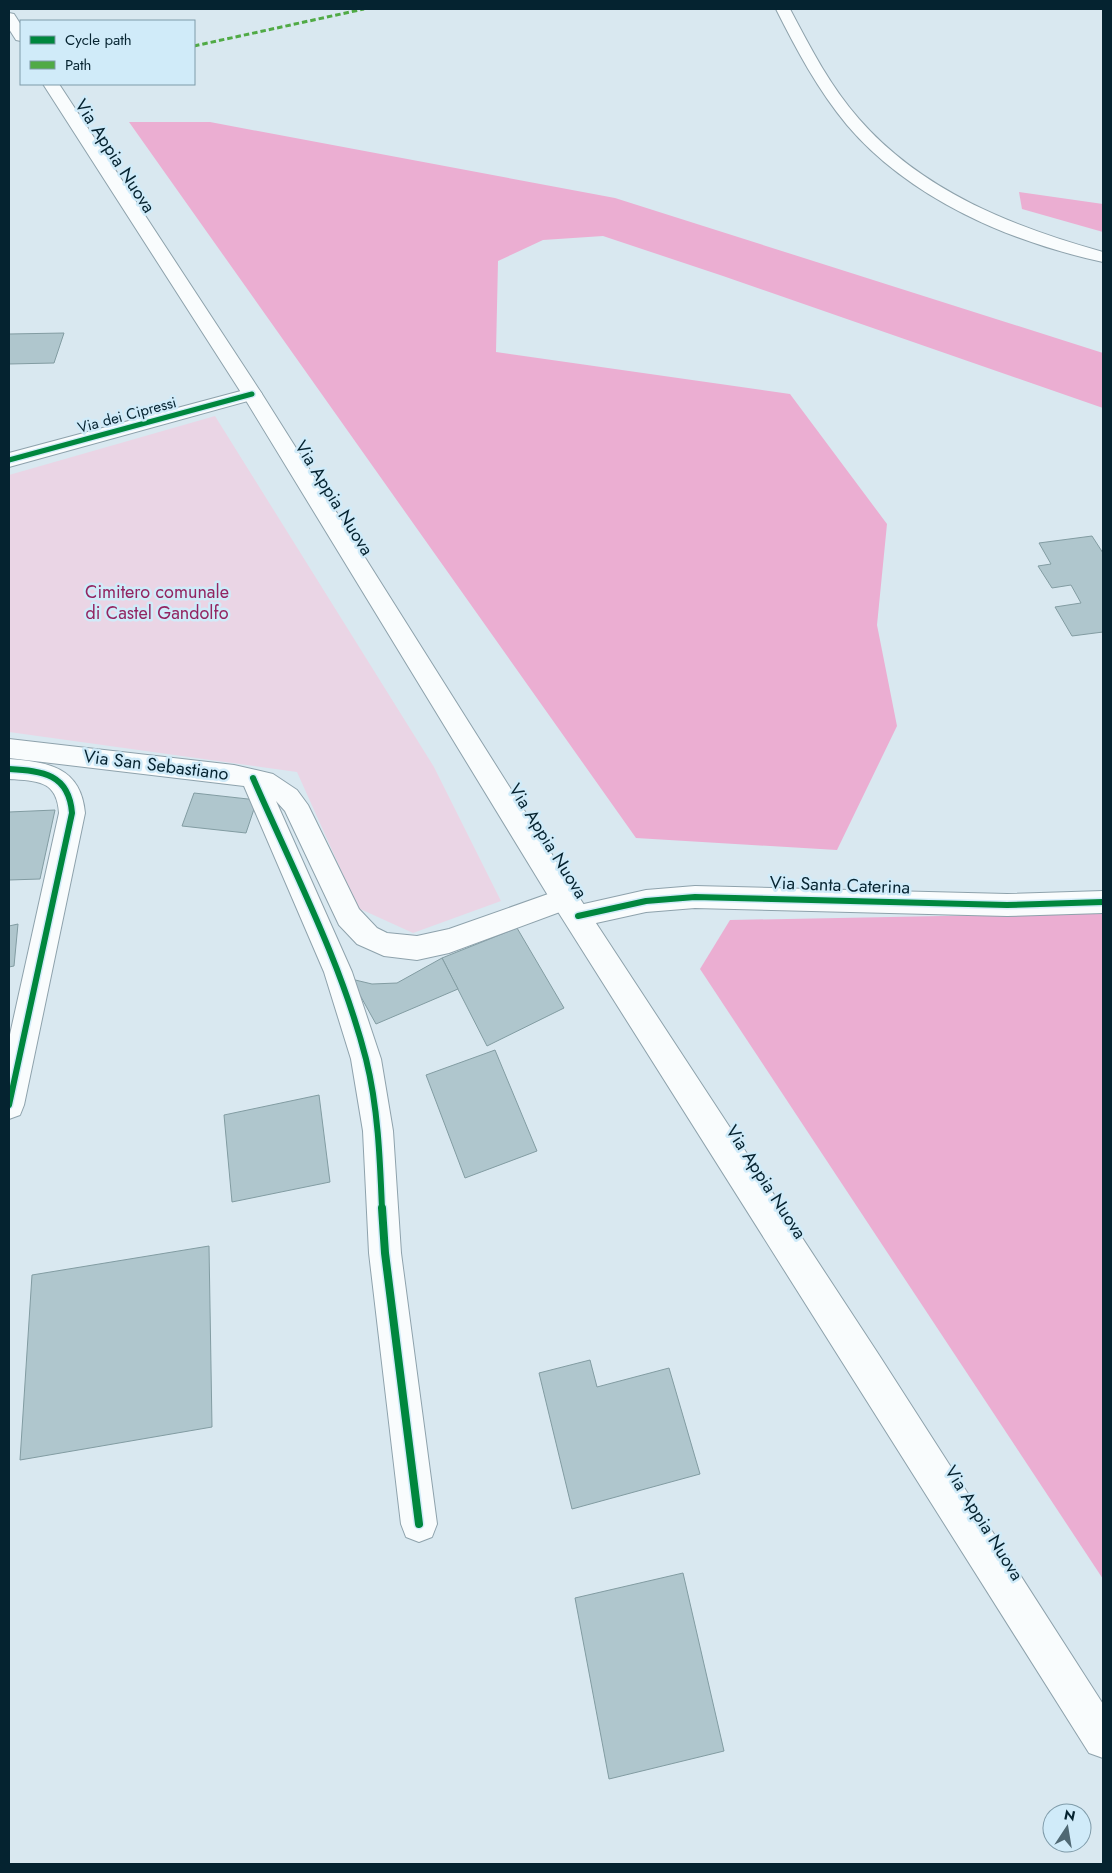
<svg xmlns="http://www.w3.org/2000/svg" width="1112" height="1873" font-family="Jost,sans-serif">
	<rect width="100%" height="100%" fill="#d9e8f0"/>
	<path fill="#ead5e5" d="M215,416L434,767L501,901L413,933L358,908L297,772L9,732V475Z"/>
	<g fill="#ebaed2">
		<path d="M129,122H210L615,198L1103,353V408L723,276L603,236L543,240L498,261L496,352L790,394L887,524L877,625L897,726L837,850L636,838Z"/>
		<path d="M1019,192L1103,204V232L1022,209Z"/>
		<path d="M1103,913V1579L700,969L730,920Z"/>
	</g>
	<g fill="#afc6cd" stroke="#829ca2">
		<path d="M64,333L54,363L9,364V334Z"/>
		<path d="M1092,536L1103,553V632L1072,636L1055,607L1081,603L1071,585L1052,588L1038,566L1051,564L1039,543Z"/>
		<path d="M194,793L257,800L246,833L182,826Z"/>
		<path d="M55,810L40,879L9,880V812Z"/>
		<path d="M18,924L14,966L9,967V926Z"/>
		<path d="M517,928L564,1008L487,1046L442,958Z"/>
		<path d="M442,958L458,989L376,1024L351,979L372,984L397,983Z"/>
		<path d="M495,1050L537,1151L465,1178L426,1075Z"/>
		<path d="M319,1095L330,1182L232,1202L224,1115Z"/>
		<path d="M209,1246L212,1427L20,1460L32,1275Z"/>
		<path d="M590,1360L597,1387L669,1368L700,1474L572,1509L539,1373Z"/>
		<path d="M683,1573L724,1751L609,1779L575,1598Z"/>
	</g>
	<g fill="none" stroke-linecap="round" stroke-linejoin="round">
		<defs>
			<g id="minor">
				<path d="M252,388L259,390L262,394L259,398L9,467V453Z"/>
				<path d="M9,739L234,765L273,774L297,790L308,805L359,909L377,928L387,933L417,936L449,929L565,888L575,891L578,899L575,906L646,890L695,886L1007,894L1103,891V913L1007,916L695,908L646,912L578,927L568,924L564,916L568,909L449,953L417,960L384,956L357,944L339,925L285,811L276,801L352,972L381,1059L393,1131L401,1253L437,1524L432,1537L419,1542L406,1537L401,1524L369,1253L363,1131L351,1059L324,972L244,786L9,758Z"/>
				<path d="M9,759C48,762 81,767 85,813L24,1105L20,1115L9,1119V1039L59,813C57,780 37,781 9,779Z"/>
			</g>
			<path id="secondary" d="M776,9H790C810,47 830,86 859,119C922,191 1013,227 1103,252V262C1010,242 910,199 847,125C818,90 796,49 776,9Z"/>
			<g id="primary">
				<path d="M9,13L14,14L21,25V41L16,40L9,29Z"/>
				<path d="M43,84H59L262,394L575,891L879,1355L1103,1704V1758L1089,1753L555,907L242,394Z"/>
			</g>
		</defs>
		<use href="#minor" stroke="#8ea2ac" stroke-width="2"/>
		<use href="#secondary" stroke="#8ea2ac" stroke-width="2"/>
		<use href="#primary" stroke="#8ea2ac" stroke-width="2"/>
		<use href="#minor" fill="#f9fcfd" fill-rule="evenodd"/>
		<use href="#secondary" fill="#f9fcfd" fill-rule="evenodd"/>
		<use href="#primary" fill="#f9fcfd" fill-rule="evenodd"/>
		<path stroke="#50aa45" stroke-width="3" stroke-dasharray="5.5 3" stroke-linecap="butt" d="M194,46L364,9"/>
		<defs>
			<path id="cycleway-far2" d="M9,460L252,394"/>
			<g id="cycleway-far1">
				<path d="M9,769C43,771 69,774 72,813L9,1105"/>
				<path d="M253,778C293,870 341,961 366,1059C378,1107 380,1159 382,1209"/>
				<path d="M578,916L646,901L695,897L1007,905L1103,902"/>
			</g>
			<path id="cycleway" d="M382,1208L385,1253L419,1524"/>
		</defs>
		<use href="#cycleway-far2" stroke="#d0ebf9" stroke-width="8"/>
		<use href="#cycleway-far1" stroke="#d0ebf9" stroke-width="9"/>
		<use href="#cycleway" stroke="#d0ebf9" stroke-width="11"/>
		<use href="#cycleway-far2" stroke="#00873e" stroke-width="5"/>
		<use href="#cycleway-far1" stroke="#00873e" stroke-width="6"/>
		<use href="#cycleway" stroke="#00873e" stroke-width="8"/>
	</g>
	<g text-anchor="middle" stroke-width="5" stroke-linejoin="round" paint-order="stroke">
		<g font-size="15" fill="#052330" stroke="#d0ebf9">
			<text transform="translate(127 415) rotate(-15)" y="5">Via dei Cipressi</text>
		</g>
		<g font-size="18" fill="#052330" stroke="#d0ebf9">
			<text transform="translate(115 156) rotate(57)" y="6">Via Appia Nuova</text>
			<text transform="translate(334 498) rotate(58)" y="6">Via Appia Nuova</text>
			<text transform="translate(156 765) rotate(7)" y="6">Via San Sebastiano</text>
			<text transform="translate(548 841) rotate(58)" y="6">Via Appia Nuova</text>
			<text transform="translate(840 885) rotate(2)" y="6">Via Santa Caterina</text>
			<text transform="translate(766 1182) rotate(57)" y="6">Via Appia Nuova</text>
			<text transform="translate(984 1523) rotate(58)" y="6">Via Appia Nuova</text>
		</g>
		<g font-size="18" fill="#922561" stroke="#d0ebf9">
			<text x="157" y="598">Cimitero comunale<tspan x="157" dy="21">di Castel Gandolfo</tspan></text>
		</g>
	</g>
	<rect width="1112" height="1873" fill="none" stroke="#052330" stroke-width="20"/>
	<rect x="20" y="20" width="175" height="65" fill="#d0ebf9" stroke="#7f9ba9"/>
	<rect x="30" y="36" width="25" height="8" fill="#00873e" stroke="#7f9ba9"/>
	<text x="65" y="45" font-size="15" fill="#052330">Cycle path</text>
	<rect x="30" y="61" width="25" height="8" fill="#50aa45" stroke="#7f9ba9"/>
	<text x="65" y="70" font-size="15" fill="#052330">Path</text>
	<g transform="translate(1067 1828) rotate(12)"><circle r="24" fill="#d0ebf9" stroke="#7f9ba9"/>
	<path d="M0-4L9 19L0 12L-9 19Z" fill="#4f6873"/>
	<text y="-8" font-size="14" font-weight="bold" text-anchor="middle" fill="#052330">N</text>
	</g>
</svg>
